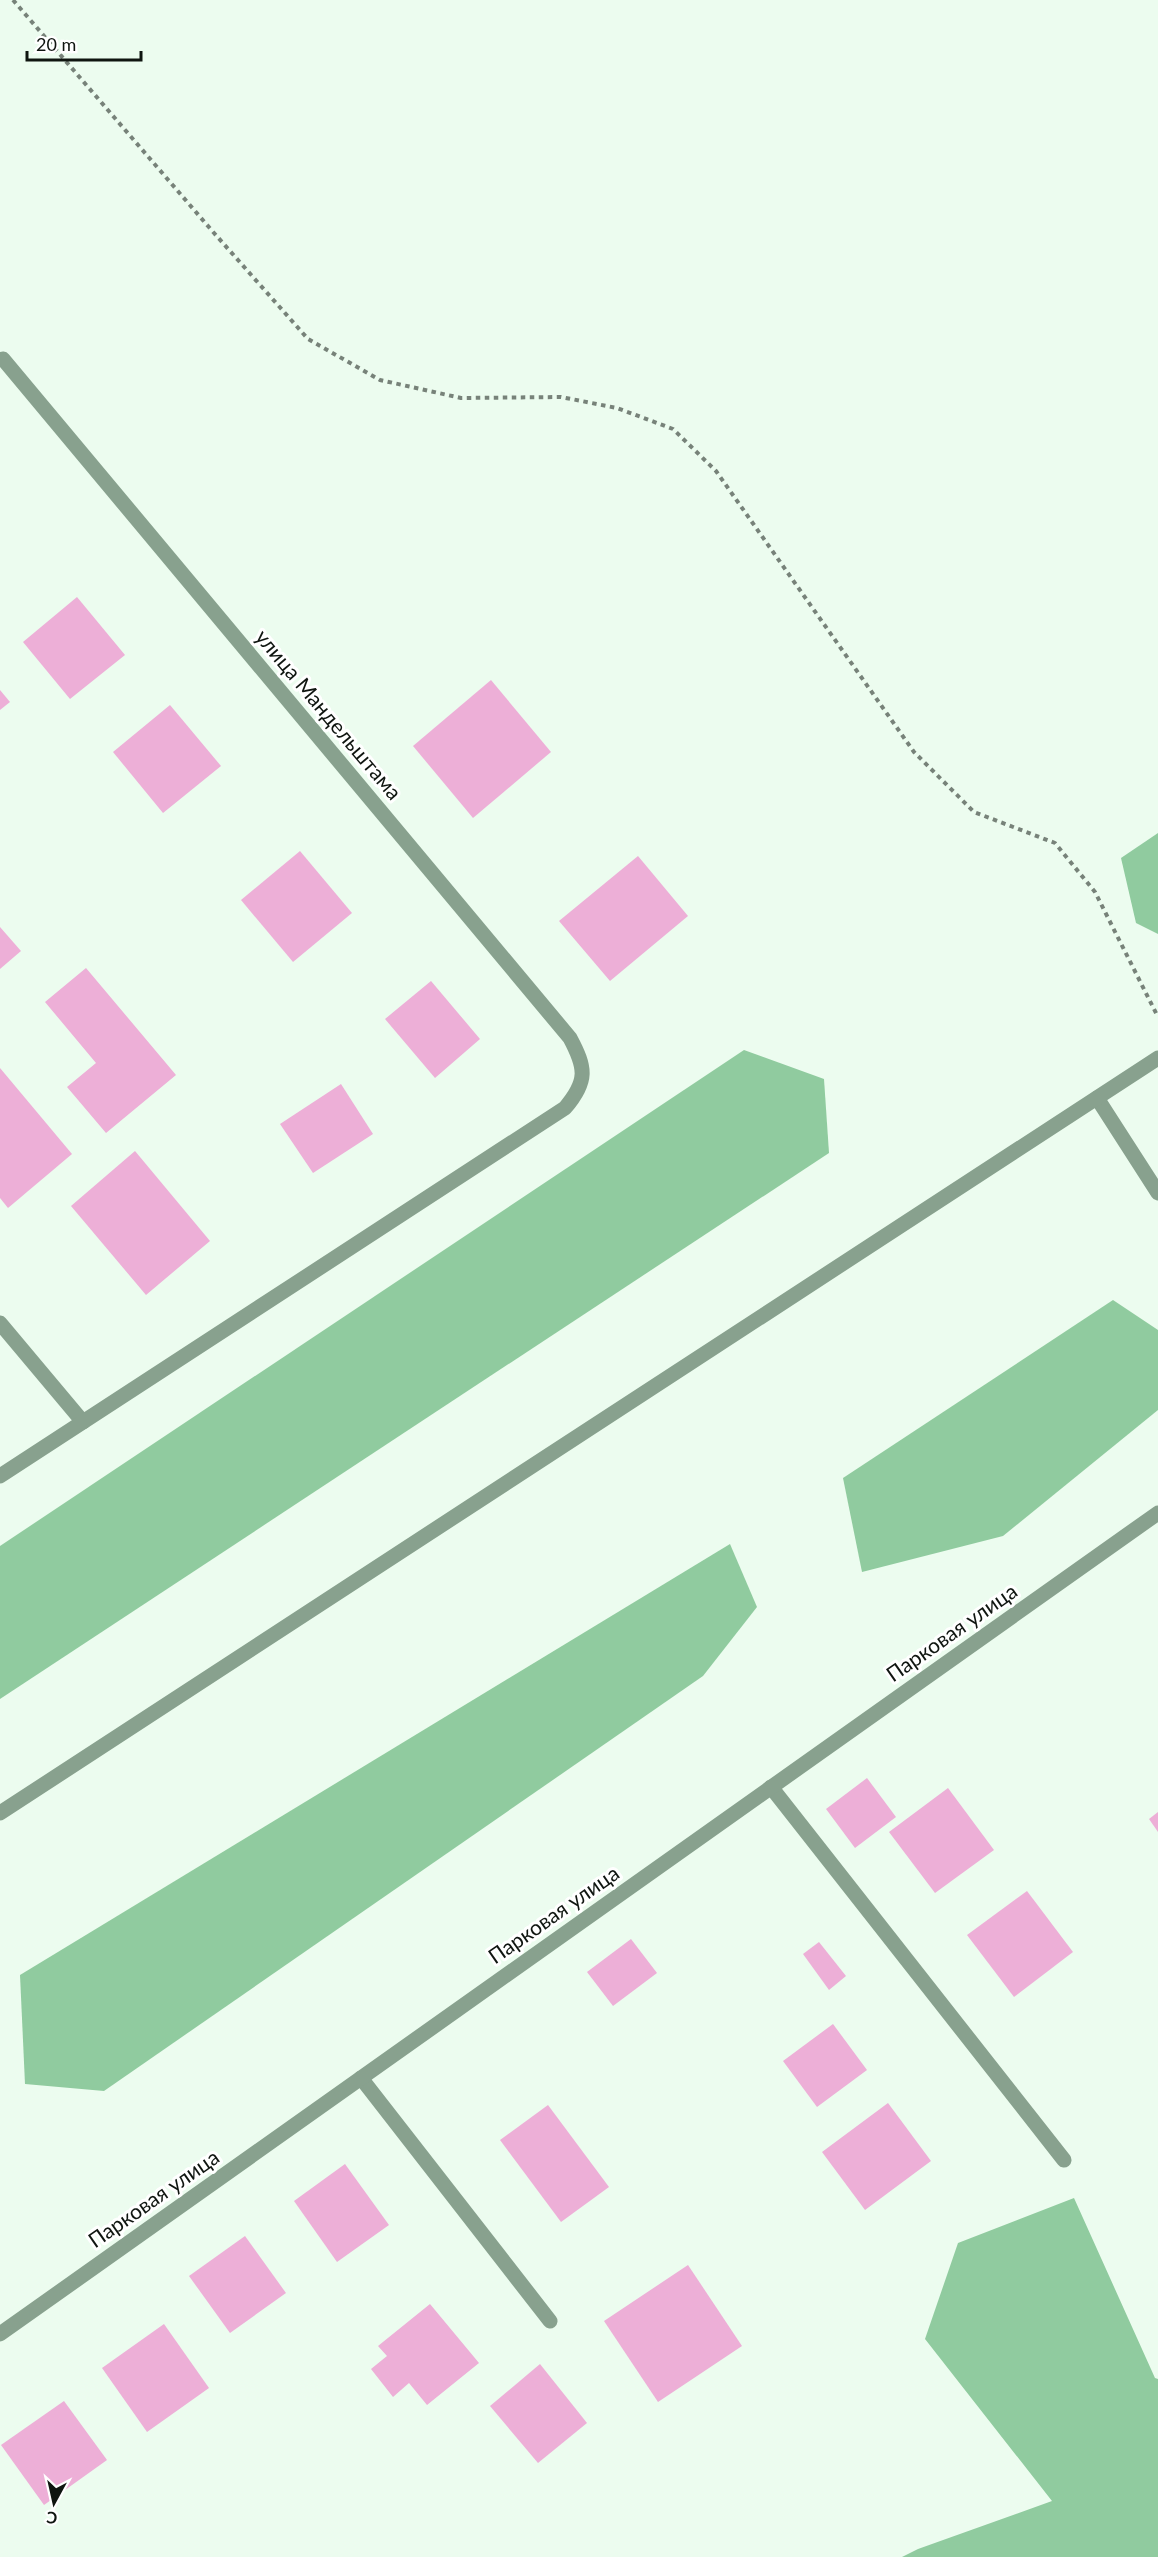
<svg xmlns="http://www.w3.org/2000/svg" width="1158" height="2557" font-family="Lato,sans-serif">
	<rect width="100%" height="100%" fill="#ecfcef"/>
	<g fill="#90cb9f">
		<path d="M1158,833V934L1136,923L1121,858Z"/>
		<path d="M744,1050L824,1079L829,1153L0,1699V1546Z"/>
		<path d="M1113,1300L1158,1330V1410L1003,1536L862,1572L843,1478Z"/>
		<path d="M730,1544L757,1607L703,1676L104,2091L25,2084L20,1975Z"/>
		<path d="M1074,2198L1155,2378L1158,2379V2557H902L918,2549L1052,2501L925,2339L958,2243Z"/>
	</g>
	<g fill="#edafd7">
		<path d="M77,597L125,655L70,699L23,642Z"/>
		<path d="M491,680L551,752L473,818L413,746Z"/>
		<path d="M0,690L10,702L0,710Z"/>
		<path d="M170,705L221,766L163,813L113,752Z"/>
		<path d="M300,851L352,913L293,962L241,900Z"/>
		<path d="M638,856L688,916L610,981L559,921Z"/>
		<path d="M0,927L21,951L0,969Z"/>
		<path d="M86,968L176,1075L106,1133L67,1087L96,1063L45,1002Z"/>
		<path d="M431,981L480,1039L435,1078L385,1019Z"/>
		<path d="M0,1068L72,1154L8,1208L0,1198Z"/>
		<path d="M341,1084L373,1134L313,1173L280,1124Z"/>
		<path d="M135,1151L210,1241L146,1295L71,1206Z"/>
		<path d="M867,1778L896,1817L855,1848L826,1809Z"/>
		<path d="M948,1788L994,1850L935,1893L889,1832Z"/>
		<path d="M1158,1812V1832L1149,1819Z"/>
		<path d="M1027,1891L1073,1952L1014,1997L967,1935Z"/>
		<path d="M631,1939L657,1973L613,2006L587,1972Z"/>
		<path d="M819,1942L846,1976L829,1990L803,1954Z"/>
		<path d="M833,2024L867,2070L817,2107L783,2061Z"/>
		<path d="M888,2103L931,2161L865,2210L822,2152Z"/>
		<path d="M548,2105L609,2187L561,2222L500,2140Z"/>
		<path d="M345,2164L389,2225L337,2262L294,2201Z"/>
		<path d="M245,2236L286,2293L230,2333L189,2276Z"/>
		<path d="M688,2265L742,2346L658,2402L604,2321Z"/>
		<path d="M430,2304L479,2363L427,2405L409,2383L393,2397L371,2369L387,2356L378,2346Z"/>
		<path d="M164,2324L209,2388L147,2432L102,2368Z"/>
		<path d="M540,2364L587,2423L538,2463L490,2406Z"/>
		<path d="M64,2401L107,2460L44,2505L1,2445Z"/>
	</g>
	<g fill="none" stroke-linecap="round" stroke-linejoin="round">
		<path stroke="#778279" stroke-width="4" stroke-dasharray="4.5 4.5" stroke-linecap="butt" d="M13,0L214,233L308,339L380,380L461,398L561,397L617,408L673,429L716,471L914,752L974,812L1055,843L1095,892L1158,1017"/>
		<g stroke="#88a18e" stroke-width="15">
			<path d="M1097,1098L1158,1193"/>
			<path d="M0,1323L83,1422"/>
			<path d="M0,1476L565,1108C588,1081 586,1068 570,1038L3,359"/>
			<path d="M771,1787L1064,2160"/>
			<path d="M0,1813L1158,1058"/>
			<path d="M361,2078L550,2321"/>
			<path d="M0,2334L1158,1513"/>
		</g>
	</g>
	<g text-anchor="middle" stroke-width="6" stroke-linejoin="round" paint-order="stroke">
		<g font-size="21" fill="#0f1510" stroke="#fff">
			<text transform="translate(328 715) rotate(50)" y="7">улица Мандельштама</text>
			<text transform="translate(952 1633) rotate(-35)" y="7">Парковая улица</text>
			<text transform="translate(554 1915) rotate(-35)" y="7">Парковая улица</text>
			<text transform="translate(154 2199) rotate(-35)" y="7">Парковая улица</text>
		</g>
	</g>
	<g transform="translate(54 2503) rotate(188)" stroke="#ffffff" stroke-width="4.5" paint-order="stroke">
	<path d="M0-4.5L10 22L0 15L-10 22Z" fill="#0f1510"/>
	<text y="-9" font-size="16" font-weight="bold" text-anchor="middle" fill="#0f1510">С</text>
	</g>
	<path d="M27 51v9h114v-9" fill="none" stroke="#0f1510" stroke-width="3"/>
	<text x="36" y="51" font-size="18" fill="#0f1510" stroke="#ffffff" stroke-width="4.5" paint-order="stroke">20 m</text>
</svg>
